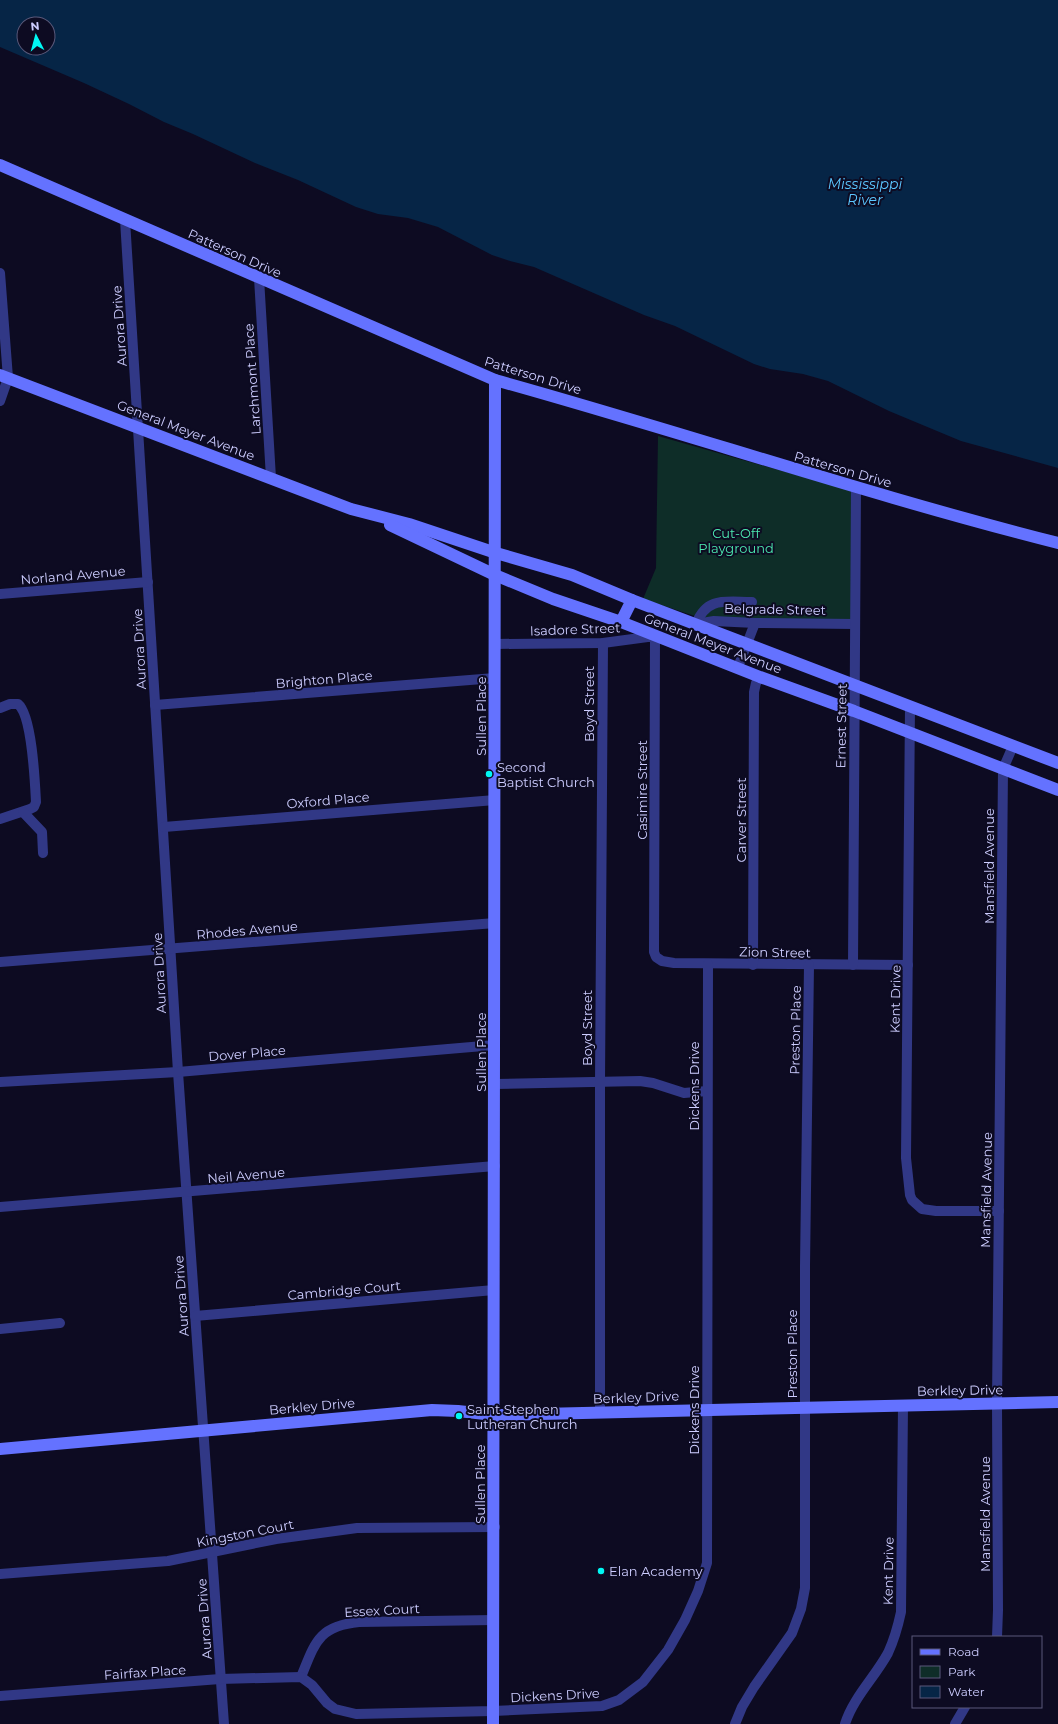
<svg xmlns="http://www.w3.org/2000/svg" width="1058" height="1724" font-family="Montserrat,sans-serif">
	<rect width="100%" height="100%" fill="#0d0b22"/>
	<path fill="#0e2d28" d="M658,436L853,491L852,621L704,619L643,599L656,568Z"/>
	<path fill="#062546" fill-rule="evenodd" d="M0,0H1058V468L961,441L889,411L828,381L803,374L770,369L754,364L675,326L644,315L534,267L510,261L492,255L438,227L408,218L378,214L356,207L298,180L255,163L193,134L164,122L129,104L84,83L0,47ZM24,24H48V48H24Z"/>
	<g fill="none" stroke-linecap="round" stroke-linejoin="round">
		<g stroke="#313886" stroke-width="10">
			<path d="M125,220L178,1072L224,1724"/>
			<path d="M0,273L8,378L0,401"/>
			<path d="M259,278L271,478"/>
			<path d="M0,594L148,582"/>
			<path d="M696,624L714,621L755,623L855,624"/>
			<path d="M696,624C707,596 726,602 752,602"/>
			<path d="M495,644L603,643L655,636L654,952L656,957L662,961L674,963L908,965"/>
			<path d="M738,667L755,623"/>
			<path d="M155,705L495,678"/>
			<path d="M910,706L906,1158L910,1195L912,1200L922,1209L936,1211H999"/>
			<path d="M0,708L10,704H18C32,715 35,783 36,802L34,807L30,809L0,819"/>
			<path d="M23,812L42,832L43,853"/>
			<path d="M164,827L495,800"/>
			<path d="M0,962L495,923"/>
			<path d="M753,965L754,692L756,683L760,677"/>
			<path d="M853,965L856,488"/>
			<path d="M0,1082L178,1072L495,1045"/>
			<path d="M495,1084L640,1081L653,1083L684,1093L707,1091"/>
			<path d="M0,1207L495,1166"/>
			<path d="M195,1316L494,1290"/>
			<path d="M0,1329L60,1323"/>
			<path d="M600,1412V1082L603,643"/>
			<path d="M0,1574L168,1561L276,1539L357,1528L495,1527"/>
			<path d="M997,1637L998,1610L997,1403L1003,769L1013,746"/>
			<path d="M301,1677C315,1643 318,1626 359,1622L494,1620"/>
			<path d="M0,1696L220,1679L301,1677L312,1685L327,1703L335,1709L356,1714L493,1711L602,1706L619,1700L643,1682L668,1650L685,1620L698,1591L707,1563L708,964"/>
			<path d="M735,1724L742,1707L754,1687L792,1633L801,1609L805,1588V1266L809,965"/>
			<path d="M845,1724C853,1698 875,1677 888,1653C894,1640 898,1626 901,1612L903,1405"/>
			<path d="M955,1724L965,1707"/>
		</g>
		<g stroke="#6472ff" stroke-width="12">
			<path d="M0,165L495,380C683,432 868,495 1058,543"/>
			<path d="M0,375L351,509L409,524L496,553L572,575L632,600L1058,763"/>
			<path d="M390,525L495,575L553,599L621,622L760,677L854,711L1058,790"/>
			<path d="M621,622L632,600"/>
			<path d="M0,1449L432,1410L458,1411L494,1415L1058,1402"/>
			<path d="M493,1724L495,380"/>
		</g>
	</g>
	<g fill="#00f8f4" stroke="#0d0b22" stroke-width="1.5">
		<circle cx="489" cy="774" r="4"/>
		<circle cx="459" cy="1416" r="4"/>
		<circle cx="601" cy="1571" r="4"/>
	</g>
	<g text-anchor="middle" stroke-width="4" stroke-linejoin="round" paint-order="stroke">
		<g font-size="13" fill="#cdcdff" stroke="#0d0b22">
			<text transform="translate(235 253) rotate(24)" y="5">Patterson Drive</text>
			<text transform="translate(119 326) rotate(-94)" y="5">Aurora Drive</text>
			<text transform="translate(533 375) rotate(17)" y="5">Patterson Drive</text>
			<text transform="translate(252 379) rotate(-94)" y="5">Larchmont Place</text>
			<text transform="translate(186 430) rotate(21)" y="5">General Meyer Avenue</text>
			<text transform="translate(843 469) rotate(16)" y="5">Patterson Drive</text>
			<text transform="translate(73 575) rotate(-5)" y="5">Norland Avenue</text>
			<text transform="translate(775 609) rotate(1)" y="5">Belgrade Street</text>
			<text transform="translate(575 629) rotate(-2)" y="5">Isadore Street</text>
			<text transform="translate(713 643) rotate(21)" y="5">General Meyer Avenue</text>
			<text transform="translate(139 649) rotate(-93)" y="5">Aurora Drive</text>
			<text transform="translate(324 679) rotate(-5)" y="5">Brighton Place</text>
			<text transform="translate(589 704) rotate(-90)" y="5">Boyd Street</text>
			<text transform="translate(481 716) rotate(-90)" y="5">Sullen Place</text>
			<text transform="translate(841 726) rotate(-89)" y="5">Ernest Street</text>
			<text transform="translate(642 790) rotate(-90)" y="5">Casimire Street</text>
			<text transform="translate(328 800) rotate(-5)" y="5">Oxford Place</text>
			<text transform="translate(741 820) rotate(-90)" y="5">Carver Street</text>
			<text transform="translate(989 866) rotate(-90)" y="5">Mansfield Avenue</text>
			<text transform="translate(247 930) rotate(-5)" y="5">Rhodes Avenue</text>
			<text transform="translate(775 952) rotate(1)" y="5">Zion Street</text>
			<text transform="translate(159 973) rotate(-93)" y="5">Aurora Drive</text>
			<text transform="translate(895 999) rotate(-89)" y="5">Kent Drive</text>
			<text transform="translate(587 1028) rotate(-90)" y="5">Boyd Street</text>
			<text transform="translate(795 1030) rotate(-89)" y="5">Preston Place</text>
			<text transform="translate(481 1052) rotate(-90)" y="5">Sullen Place</text>
			<text transform="translate(247 1053) rotate(-5)" y="5">Dover Place</text>
			<text transform="translate(694 1086) rotate(-90)" y="5">Dickens Drive</text>
			<text transform="translate(246 1175) rotate(-5)" y="5">Neil Avenue</text>
			<text transform="translate(986 1190) rotate(-89)" y="5">Mansfield Avenue</text>
			<text transform="translate(344 1290) rotate(-5)" y="5">Cambridge Court</text>
			<text transform="translate(181 1296) rotate(-94)" y="5">Aurora Drive</text>
			<text transform="translate(792 1354) rotate(-90)" y="5">Preston Place</text>
			<text transform="translate(960 1390) rotate(-1)" y="5">Berkley Drive</text>
			<text transform="translate(636 1397) rotate(-2)" y="5">Berkley Drive</text>
			<text transform="translate(312 1406) rotate(-5)" y="5">Berkley Drive</text>
			<text transform="translate(694 1410) rotate(-90)" y="5">Dickens Drive</text>
			<text transform="translate(480 1484) rotate(-90)" y="5">Sullen Place</text>
			<text transform="translate(985 1514) rotate(-90)" y="5">Mansfield Avenue</text>
			<text transform="translate(245 1533) rotate(-11)" y="5">Kingston Court</text>
			<text transform="translate(888 1571) rotate(-89)" y="5">Kent Drive</text>
			<text transform="translate(382 1610) rotate(-3)" y="5">Essex Court</text>
			<text transform="translate(204 1619) rotate(-94)" y="5">Aurora Drive</text>
			<text transform="translate(145 1672) rotate(-4)" y="5">Fairfax Place</text>
			<text transform="translate(555 1695) rotate(-3)" y="5">Dickens Drive</text>
		</g>
		<g font-size="13" fill="#4debb1" stroke="#0d0b22">
			<text x="736" y="538">Cut-Off<tspan x="736" dy="15">Playground</tspan></text>
		</g>
		<g font-size="13" fill="#cdcdff" stroke="#0d0b22" text-anchor="start">
			<text x="497" y="772">Second<tspan x="497" dy="15">Baptist Church</tspan></text>
			<text x="467" y="1414">Saint Stephen<tspan x="467" dy="15">Lutheran Church</tspan></text>
			<text x="609" y="1576">Elan Academy</text>
		</g>
		<g font-size="14" font-style="italic" fill="#5bc6ff" stroke="#0d0b22">
			<text x="865" y="189">Mississippi<tspan x="865" dy="16">River</tspan></text>
		</g>
	</g>
	<rect x="912" y="1636" width="130" height="72" fill="#0d0b22" stroke="#5a597a"/>
	<rect x="920" y="1649" width="20" height="6" fill="#6472ff" stroke="#5a597a"/>
	<text x="948" y="1656" font-size="12" fill="#cdcdff">Road</text>
	<rect x="920" y="1666" width="20" height="12" fill="#0e2d28" stroke="#5a597a"/>
	<text x="948" y="1676" font-size="12" fill="#cdcdff">Park</text>
	<rect x="920" y="1686" width="20" height="12" fill="#062546" stroke="#5a597a"/>
	<text x="948" y="1696" font-size="12" fill="#cdcdff">Water</text>
	<g transform="translate(36 36) rotate(354)"><circle r="19" fill="#0d0b22" stroke="#5a597a"/>
	<path d="M0-3L7 15L0 10L-7 15Z" fill="#00f8f4"/>
	<text y="-6" font-size="11" font-weight="bold" text-anchor="middle" fill="#cdcdff">N</text>
	</g>
</svg>
